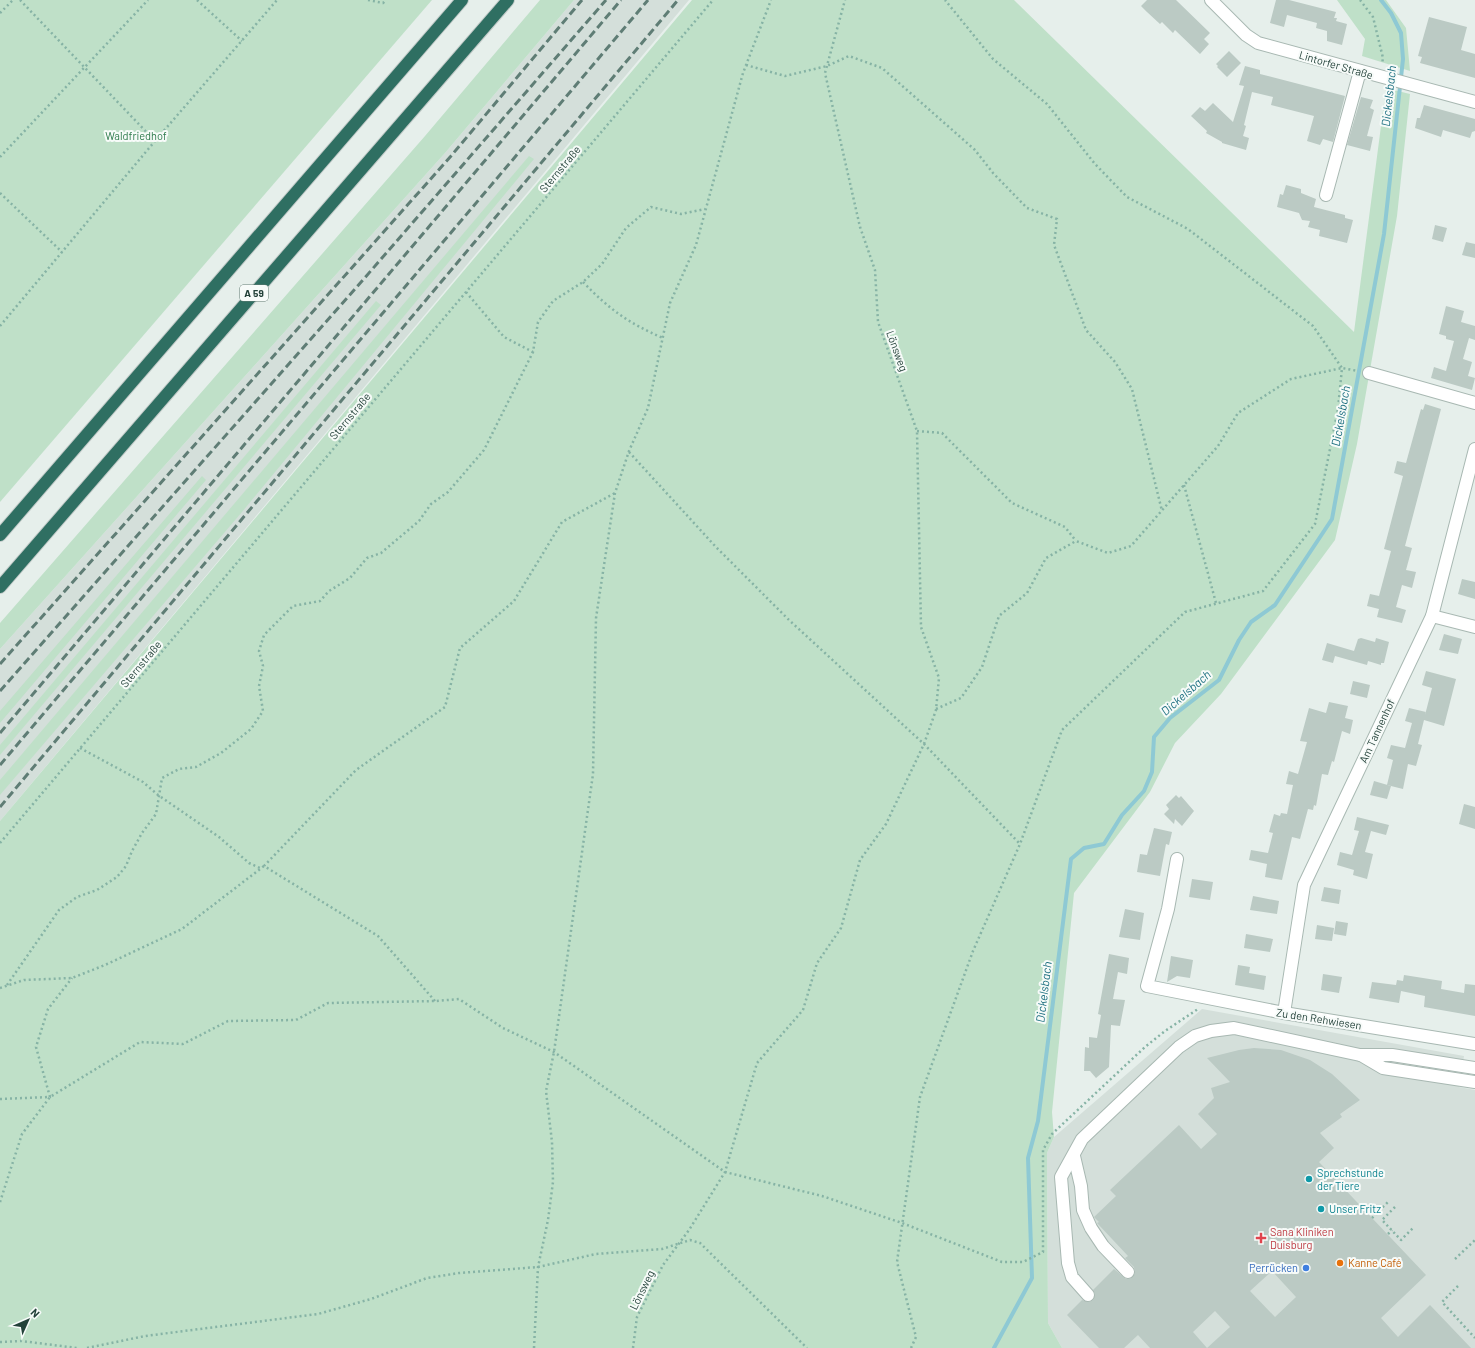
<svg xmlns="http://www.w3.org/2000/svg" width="1475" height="1348" font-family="Barlow,sans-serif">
	<rect width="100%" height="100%" fill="#e6efeb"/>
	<g fill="#d4dfda">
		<path d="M574,0H689L0,821V649L445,153Z"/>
		<path d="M1202,1009L1464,1056L1459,1087L1475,1090V1348H1062L1048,1323L1047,1153L1054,1137Z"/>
	</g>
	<g fill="#bfe0c8">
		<path d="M0,0H432L0,502Z"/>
		<path d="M540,0H574L445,153L0,649V623L425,136Z"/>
		<path d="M692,0H1014L1354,332L1386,88L1410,94L1397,216L1357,444L1335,540L1221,694L1175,743L1150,792L1074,893L1052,1112L1054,1137L1047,1153L1048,1323L1062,1348H0V821Z"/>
		<path d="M1337,0H1386L1406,28L1410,71L1362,56L1365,39Z"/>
		<path d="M529,156L534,159L242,512L0,795V780Z"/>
		<path d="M376,301L381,305L0,755V745Z"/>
		<path d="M202,476L206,480L0,723V711Z"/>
	</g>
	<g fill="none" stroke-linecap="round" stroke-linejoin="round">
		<path stroke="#8ec9d4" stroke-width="4" d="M994,1348L1032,1278L1028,1158L1038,1121L1071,859L1084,848L1104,844L1122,815L1144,791L1152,772L1154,737L1170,718L1219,680L1239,640L1251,622L1275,605L1332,519L1384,234L1403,59L1401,33L1391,13L1381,0"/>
	</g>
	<g fill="#bbcac4" fill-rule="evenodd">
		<path d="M1147,0H1176L1210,33L1204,39L1209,44L1200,54L1175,30L1173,33L1162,22L1160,24L1147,12L1141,6Z"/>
		<path d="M1276,0H1289L1336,12L1334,18H1337L1336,21L1347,24L1342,45L1327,41V31L1316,28L1317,23L1287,15L1284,27L1270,23Z"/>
		<path d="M1429,17L1467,27L1461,50L1475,54V78L1420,63L1422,57L1418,56Z"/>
		<path d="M1229,51L1241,63L1227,77L1217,67L1218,66L1216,64Z"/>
		<path d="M1245,66L1260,70V74L1345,96L1333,142L1323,139L1320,145L1307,141L1314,116L1271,105L1273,97L1252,92L1244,125L1246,126L1243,136L1249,138L1246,150L1222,143V142L1206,133L1207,131L1191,116L1200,107L1205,111L1213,103L1233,122L1244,86L1239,85Z"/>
		<path d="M1361,97L1373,100L1370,108L1374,110L1367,136L1373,137L1370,151L1347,145Z"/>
		<path d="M1424,105L1475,119V131L1472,132L1470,138L1443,130L1441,137L1415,128L1417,118H1420Z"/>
		<path d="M1286,185L1301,189V193L1316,199L1314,207L1345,215V218L1353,220L1347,243L1319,236L1320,230L1308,227L1310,221L1302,220L1299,213L1277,207L1280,194L1283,195Z"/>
		<path d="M1435,225L1447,228L1443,242L1432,239Z"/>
		<path d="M1466,242L1475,244V258L1462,255Z"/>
		<path d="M1446,306L1464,311L1461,322L1475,326V340L1469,338L1463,359L1472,362L1468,376L1475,378L1472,390L1431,378L1434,367L1446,371L1454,341L1446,339V336L1439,334Z"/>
		<path d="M1425,404L1441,409L1405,546L1412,548L1406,570L1416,572L1412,588L1402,585L1396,607L1406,610L1402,623L1377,617L1379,609L1367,606L1370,594L1379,596L1391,551L1384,549L1403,476L1394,473L1397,461L1406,463L1419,416L1421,409L1423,410Z"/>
		<path d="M1462,579L1475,582V599L1458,594Z"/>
		<path d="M1444,634L1462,639L1458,654L1439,650Z"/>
		<path d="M1361,638L1375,642L1376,638L1389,642L1384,663H1381V665L1368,661L1367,665L1335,656L1333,663L1322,660L1327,643L1354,651L1358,639Z"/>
		<path d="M1426,671L1456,679L1444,726L1424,720L1418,744L1422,745L1416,766L1408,764L1403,789L1387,785L1393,760L1387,758L1391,745L1405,748L1412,723L1405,721L1409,708L1426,712L1425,715L1432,688L1422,685Z"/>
		<path d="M1353,681L1370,685L1367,698L1350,694Z"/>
		<path d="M1329,702L1348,706L1345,718L1353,720L1350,734L1342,731L1334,762L1332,761L1328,775L1322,774L1316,806L1314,805L1313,810L1308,809L1300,839L1292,837L1282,880L1265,877L1267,864L1249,860L1251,850L1268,853L1273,833L1269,832L1274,814L1280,816L1281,813L1287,814L1293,785L1286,784L1289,771L1298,774L1307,742L1300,741L1309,708L1326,713Z"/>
		<path d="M1374,781L1391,786L1387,799L1370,795Z"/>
		<path d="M1176,795L1179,798L1181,796L1194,811L1182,826L1175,819L1174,824L1164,814L1169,809L1166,805Z"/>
		<path d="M1464,804L1475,807V829L1459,824Z"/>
		<path d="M1357,817L1389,825L1386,835L1371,831L1365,852L1373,854L1367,879L1353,875L1354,870L1337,865L1340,852L1352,855L1359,831L1354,830Z"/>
		<path d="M1154,828L1172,832L1169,845L1166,844L1160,876L1137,872L1140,854L1147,855Z"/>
		<path d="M1192,879L1213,882L1210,900L1189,897Z"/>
		<path d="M1324,887L1341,890L1339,904L1321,901Z"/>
		<path d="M1253,896L1279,901L1277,914L1250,910Z"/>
		<path d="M1125,909L1144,913L1140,940L1119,937Z"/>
		<path d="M1336,921L1348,923L1346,936L1334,934Z"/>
		<path d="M1317,925L1334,928L1332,941L1315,939Z"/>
		<path d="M1246,934L1273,939L1270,952L1244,948Z"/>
		<path d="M1109,954L1129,958L1127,974L1118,972L1113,999L1125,1000L1120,1026L1111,1025L1109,1067L1096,1078L1090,1071H1084L1085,1047L1089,1048V1037L1097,1038L1101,1015L1098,1014Z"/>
		<path d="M1171,956L1193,960L1190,978L1177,976L1167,982Z"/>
		<path d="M1238,965L1250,967L1249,973L1266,976L1264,990L1235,985Z"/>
		<path d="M1323,974L1342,977L1339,993L1321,990Z"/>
		<path d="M1404,975L1442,981L1441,989L1464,993L1465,984L1475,985V1016L1424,1007L1425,996L1401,991L1399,1003L1369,998L1372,982L1396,985L1397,980L1403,981Z"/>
		<path d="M1254,1048L1281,1050L1310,1060L1332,1074L1360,1100L1340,1114L1342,1117L1320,1133L1334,1148L1319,1162L1426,1275L1381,1318L1398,1337L1430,1305L1471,1348H1150L1138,1335L1124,1348H1099L1067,1315L1082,1300L1089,1302L1093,1300L1095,1294L1093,1290L1114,1269L1126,1279H1130L1135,1274L1134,1267L1125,1258L1128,1256L1097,1223L1099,1222L1094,1217L1116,1196L1110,1190L1179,1125L1201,1149L1217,1134L1198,1114L1214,1098L1211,1088L1230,1082L1207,1058L1239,1050ZM1272,1271L1296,1297L1275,1317L1250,1291ZM1215,1311L1230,1327L1207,1348L1193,1332Z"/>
	</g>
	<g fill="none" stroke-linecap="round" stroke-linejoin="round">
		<defs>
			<g id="minor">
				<path d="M1211,0L1246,35L1258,43L1475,102"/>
				<path d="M1326,195L1360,71"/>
				<path d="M1369,373L1475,403"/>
				<path d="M1432,616L1475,627"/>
				<path d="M1177,859L1168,909L1147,986L1284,1013L1475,1044"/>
				<path d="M1284,1013L1304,885L1432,616L1475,449"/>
				<path d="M1361,1055L1383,1068L1475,1082"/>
				<path d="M1074,1156L1081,1186L1083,1210L1091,1228L1103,1246L1128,1272"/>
				<path d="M1088,1295L1072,1277L1068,1263L1061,1177L1082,1139L1179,1047L1195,1036L1211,1031L1234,1028L1360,1055H1392L1475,1068"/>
			</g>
			<g id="highway">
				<path d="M0,535L462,0"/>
				<path d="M0,587L508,0"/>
			</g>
		</defs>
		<use href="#minor" stroke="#a8b8b2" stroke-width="14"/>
		<use href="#highway" stroke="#c2cac8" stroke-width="14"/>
		<g stroke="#86b3a5" stroke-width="2.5" stroke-dasharray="2 3" stroke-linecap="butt">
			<path d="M20,0L155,141"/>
			<path d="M197,0L242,41"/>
			<path d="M368,0L383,3L386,0"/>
			<path d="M1360,0L1373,17L1383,58L1382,64"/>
			<path d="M0,13L13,0"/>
			<path d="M746,65L785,76L827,66L849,56L882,68L975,150L993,173L1027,208L1057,219L1054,245L1086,330L1115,362L1132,389L1162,511"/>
			<path d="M0,157L148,0"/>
			<path d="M0,193L62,252"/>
			<path d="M583,282C609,309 628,323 663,338"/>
			<path d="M466,292L504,337L533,352"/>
			<path d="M0,326L155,141L277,0"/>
			<path d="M917,431L942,433L1012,503L1065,527L1076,541"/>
			<path d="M629,452L715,546L789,620L924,744L1020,844"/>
			<path d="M1184,485L1216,603"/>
			<path d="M936,709L961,698L982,667L999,616L1027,593L1046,558L1076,541L1108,553L1131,546L1218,446L1238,413L1291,379L1342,368L1358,371"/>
			<path d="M80,748L143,782L158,795L219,837L249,863L260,868"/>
			<path d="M0,843L713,0"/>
			<path d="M7,985L59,910L77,897L97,890L117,877L126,866L132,851L142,833L156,814L162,778L179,769L196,767L221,753L251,729L263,711L259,686L263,666L259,651L264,635L293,606L320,601L329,591L350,578L367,558L381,553L419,521L431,504L448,492L484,450L533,352L538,322L553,301L583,282L602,264L626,228L651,207L681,214L705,209"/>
			<path d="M0,988L24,980L72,978L105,965L182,929L264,866"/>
			<path d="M435,1001L378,936L264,866L356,770L445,707L460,648L514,601L562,522L615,493"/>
			<path d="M0,1099L50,1097L36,1047L48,1009L72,978"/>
			<path d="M0,1202L22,1134L50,1097L140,1042L183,1044L228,1021L296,1020L328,1003L436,1001L459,999L503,1028L554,1052L725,1172L822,1196L902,1223L1002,1262H1023L1043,1252V1150L1052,1134L1145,1047L1165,1031L1198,1009"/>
			<path d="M1395,1207L1382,1220L1401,1240L1414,1227"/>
			<path d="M1372,1218L1389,1201"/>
			<path d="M1388,1234L1392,1230"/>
			<path d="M1455,1259L1475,1240"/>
			<path d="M1458,1286L1442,1302L1475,1338"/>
			<path d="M0,1342L21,1341L77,1348"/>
			<path d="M87,1348L145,1336L318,1314L371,1299L427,1278L459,1273L538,1267L596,1254L662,1249L690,1240L700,1243L807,1348"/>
			<path d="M534,1348L538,1267L548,1220L553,1182L552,1142L546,1091L554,1052L593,774L596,618L615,493L629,451L648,408L670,303L696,245L743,73L771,0"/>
			<path d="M633,1348L637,1317L663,1265L689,1230L725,1172L757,1063L803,1010L817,963L841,928L860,860L886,824L924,744L936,710L939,678L921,627L917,431L878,322L875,270L860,227L825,73L845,0"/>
			<path d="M911,1348L916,1337L897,1262L920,1097L973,951L1020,844L1062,730L1185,612L1263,591L1315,524L1338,409L1342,368L1313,326L1188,229L1127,197L1095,164L1047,104L993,59L945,0"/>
		</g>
		<use href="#minor" stroke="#fff" stroke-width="12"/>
		<use href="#highway" stroke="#2f6f62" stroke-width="12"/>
		<g stroke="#5f7d75" stroke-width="3" stroke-dasharray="8 4" stroke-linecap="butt">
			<path d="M0,664L451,156L582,0"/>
			<path d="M0,691L362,281L606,0"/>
			<path d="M0,733L621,0"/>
			<path d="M0,765L648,0"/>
			<path d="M0,807L678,0"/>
		</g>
	</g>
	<g fill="#0f9aa8" stroke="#f7fbf9" stroke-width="1.5">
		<circle cx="1309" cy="1179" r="4"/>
		<circle cx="1321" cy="1209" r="4"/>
	</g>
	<path fill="#e0444e" stroke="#f7fbf9" stroke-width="1.5" d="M1259 1232h4v4h4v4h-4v4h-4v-4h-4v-4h4z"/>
	<circle fill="#e8710a" stroke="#f7fbf9" stroke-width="1.5" cx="1340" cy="1263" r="4"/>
	<circle fill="#3f7fe0" stroke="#f7fbf9" stroke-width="1.5" cx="1306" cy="1268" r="4"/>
	<g text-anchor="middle" stroke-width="4" stroke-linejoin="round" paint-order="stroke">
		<rect fill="#f7fbf9" stroke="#637a73" stroke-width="1" x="240" y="285" width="28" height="16" rx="3"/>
		<g font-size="10" font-weight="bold" fill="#24423a">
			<text x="254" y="297">A 59</text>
		</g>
		<g font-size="11" fill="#24423a" stroke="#f7fbf9">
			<text transform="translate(1336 65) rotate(16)" y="4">Lintorfer Straße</text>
			<text transform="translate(560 169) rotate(-50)" y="4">Sternstraße</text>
			<text transform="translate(897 351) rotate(70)" y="4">Lönsweg</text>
			<text transform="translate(350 416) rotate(-50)" y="4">Sternstraße</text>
			<text transform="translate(141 664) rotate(-50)" y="4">Sternstraße</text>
			<text transform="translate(1377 731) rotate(-65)" y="4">Am Tannenhof</text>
			<text transform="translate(1319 1019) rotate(9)" y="4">Zu den Rehwiesen</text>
			<text transform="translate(642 1290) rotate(-64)" y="4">Lönsweg</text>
		</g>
		<g font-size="11" fill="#2d7a4b" stroke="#f7fbf9">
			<text x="136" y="140">Waldfriedhof</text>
		</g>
		<g font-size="11" fill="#0d838f" stroke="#f7fbf9" text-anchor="start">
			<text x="1317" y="1177">Sprechstunde<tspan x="1317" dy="13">der Tiere</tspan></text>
			<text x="1329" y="1213">Unser Fritz</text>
		</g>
		<g font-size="11" fill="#be3a42" stroke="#f7fbf9" text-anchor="start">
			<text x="1270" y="1236">Sana Kliniken<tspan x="1270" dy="13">Duisburg</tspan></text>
		</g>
		<g font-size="11" fill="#c56008" stroke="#f7fbf9" text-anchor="start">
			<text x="1348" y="1267">Kanne Café</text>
		</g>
		<g font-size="11" fill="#366cbe" stroke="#f7fbf9" text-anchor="end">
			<text x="1298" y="1272">Perrücken</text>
		</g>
		<g font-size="12" font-style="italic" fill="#1c6f80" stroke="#f7fbf9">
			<text transform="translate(1389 96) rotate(-84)" y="4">Dickelsbach</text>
			<text transform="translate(1341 416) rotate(-80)" y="4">Dickelsbach</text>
			<text transform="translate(1186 693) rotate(-41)" y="4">Dickelsbach</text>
			<text transform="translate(1044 992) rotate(-83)" y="4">Dickelsbach</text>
		</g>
	</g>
	<g transform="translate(28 1320) rotate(45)" stroke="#f7fbf9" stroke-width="3" paint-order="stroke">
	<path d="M0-3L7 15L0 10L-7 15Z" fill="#24423a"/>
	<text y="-6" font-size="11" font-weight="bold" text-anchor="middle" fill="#24423a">N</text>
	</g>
</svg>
